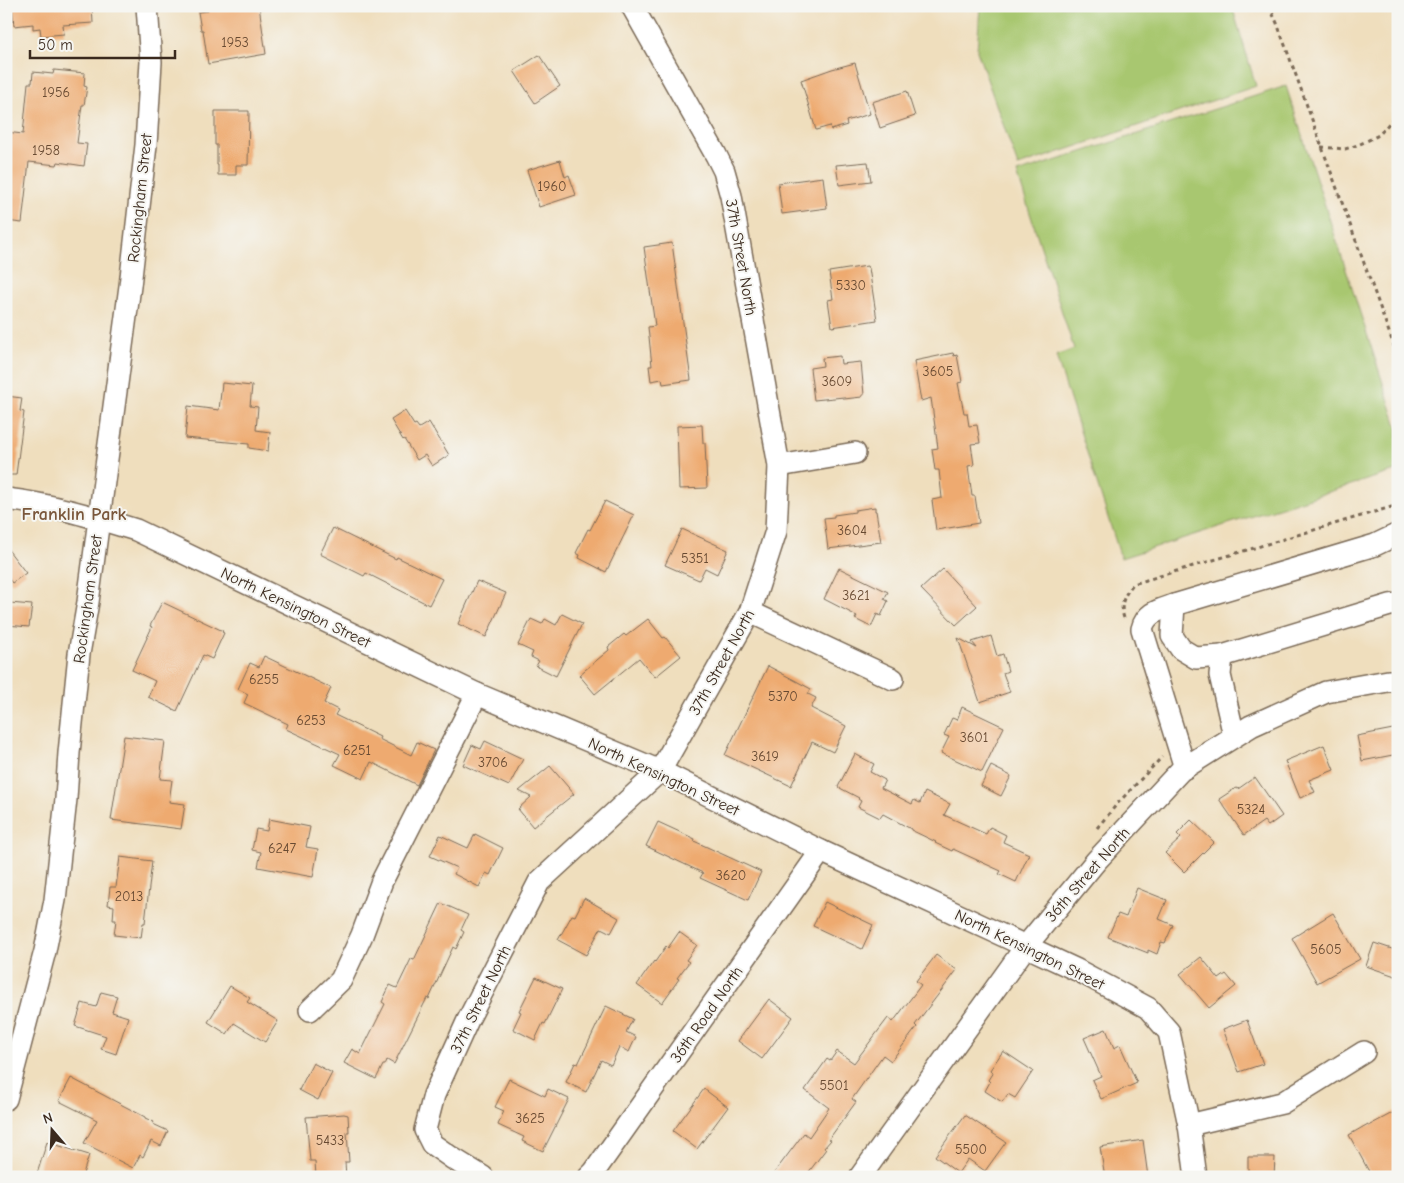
<svg xmlns="http://www.w3.org/2000/svg" width="1404" height="1183" font-family="'Comic Neue',sans-serif">
	<rect width="100%" height="100%" fill="#f6f6f2"/>
	<filter id="ink" filterUnits="userSpaceOnUse"><feTurbulence type="fractalNoise" baseFrequency=".02" numOctaves="2"/><feDisplacementMap in="SourceGraphic" scale="10" xChannelSelector="R" yChannelSelector="G"/><feConvolveMatrix kernelMatrix="1 2 1 2 8 2 1 2 1" color-interpolation-filters="sRGB"/></filter>
	<filter id="wash" filterUnits="userSpaceOnUse"><feTurbulence type="fractalNoise" baseFrequency=".0096" numOctaves="4" result="noise"/><feDisplacementMap in="SourceGraphic" scale="20" xChannelSelector="R" yChannelSelector="G"/><feGaussianBlur stdDeviation="1.12" result="paint"/><feColorMatrix in="noise" values="0 0 0 0 0 0 0 0 0 0 0 0 0 0 0 0 0 1.4 0 .05"/><feComposite in="paint" operator="in"/></filter>
	<g filter="url(#wash)">
		<rect width="100%" height="100%" fill="#efdebd"/>
		<g fill="#a8c76f" stroke="#727846">
			<path d="M980,6H1232L1256,86L1018,166L977,51Z"/>
			<path d="M1286,86L1398,429V470L1121,558L1056,356L1074,349L1017,173Z"/>
		</g>
		<g id="blocks">
			<g fill="#eeaa70">
				<path d="M12,6H92L93,23L63,25L64,34L41,36L40,28L33,29V24L14,26Z"/>
				<path d="M208,6H259L266,54L208,64L203,30H201L198,12L208,11Z"/>
				<path d="M539,55L560,86L535,103L514,71Z"/>
				<path d="M855,63L870,114L846,121L847,125L831,130L830,126L816,130L801,80L832,69Z"/>
				<path d="M54,70L85,73L84,86L87,87L84,105H82L77,143L87,144L84,166L58,162L57,165L29,162L22,223L6,221V132L23,134L28,83H32L33,72L53,74Z"/>
				<path d="M907,91L915,116L880,128L872,102Z"/>
				<path d="M215,111H249L248,165H236V175H218V165H217V145H215Z"/>
				<path d="M560,160L565,177L569,175L576,195L539,207L527,170Z"/>
				<path d="M868,162L871,181L839,185L836,165Z"/>
				<path d="M823,177L827,208L782,214L778,183Z"/>
				<path d="M672,243L691,380L663,384L662,379L651,381L649,366H652L648,327L655,326L644,247Z"/>
				<path d="M867,266L868,268H869L877,320L832,327L828,300L833,299L829,272Z"/>
				<path d="M953,353L954,356L957,355L962,382L958,383L964,413H967L969,426L977,425L980,443L971,444L974,465L968,466L972,496H975L979,523L936,530L932,500L942,498L939,470H935L932,449L938,448L931,398L921,401L914,361Z"/>
				<path d="M840,356L841,364L861,362L864,395H862V397L844,399V397L814,400L810,368L823,366L822,358Z"/>
				<path d="M222,383L252,386L250,406L258,407L256,430L270,432L268,451L249,448V444L185,438L188,406L219,410Z"/>
				<path d="M6,396L22,398L20,411L24,412L16,475H6Z"/>
				<path d="M405,411L414,425L416,424L419,428L429,422L449,455L432,466L425,455L417,460L404,439L403,440L391,420Z"/>
				<path d="M702,425L703,443H705L707,488L679,489L677,426Z"/>
				<path d="M605,501L634,515L606,572L579,558L580,555L576,553L588,529L590,530Z"/>
				<path d="M875,507V511H876L881,542L828,549L824,518L834,517V515L855,512V510Z"/>
				<path d="M333,528L396,559L397,557L442,579L429,605L366,573L364,576L320,554Z"/>
				<path d="M682,529L728,550L717,574L705,568L699,580L665,565Z"/>
				<path d="M6,547L26,573L12,583L6,575Z"/>
				<path d="M839,568L888,592L884,599L888,601L881,616L877,614L871,627L855,619L857,616L824,599Z"/>
				<path d="M943,569L977,606L956,625L921,589Z"/>
				<path d="M477,581L506,593L486,637L458,624Z"/>
				<path d="M162,602L223,631L222,632L224,633L212,659L203,655L177,711L148,697L155,681L132,670L152,627L150,626Z"/>
				<path d="M10,603L32,605L29,627L7,625Z"/>
				<path d="M562,614L582,624L556,676L536,666L539,661L531,657L533,652L518,645L531,619L542,624L545,619L556,625Z"/>
				<path d="M648,619L663,638L665,637L681,656L655,677L639,658L595,694L579,675L609,650L608,647L624,634L626,636Z"/>
				<path d="M991,636L997,656L1003,654L1008,671L1003,673L1010,692L980,702L958,638L977,648L972,642Z"/>
				<path d="M264,656L331,688L324,703L338,710L335,715L380,737L379,739L411,755L417,742L434,750L417,785L371,762L363,779L334,765L340,754L286,729L288,724L244,703L248,694L238,689L250,663L259,667Z"/>
				<path d="M768,666L811,689L808,694L816,698L811,708L846,726L833,752L812,742L791,786L725,755Z"/>
				<path d="M962,707L1004,727L982,772L941,753L949,737L944,735L952,718L957,720Z"/>
				<path d="M1398,728V754L1362,761L1357,736Z"/>
				<path d="M124,736L165,741L160,779L172,780L169,802L185,804L181,829L111,820Z"/>
				<path d="M485,741L523,759L509,786L463,765L472,745L481,749Z"/>
				<path d="M1324,745L1334,770L1309,780L1315,792L1300,798L1285,761Z"/>
				<path d="M855,754L874,764L870,772L885,780L881,788L912,804L914,800L920,803L925,792L950,804L944,815L986,834L990,827L1006,835L1003,842L1029,854L1016,882L999,874L1001,871L953,849L952,851L935,843L936,842L911,830V829L883,814L880,818L858,807L861,801L858,799L859,798L838,787Z"/>
				<path d="M550,766L574,794L533,827L518,809L531,797L519,791Z"/>
				<path d="M991,766L1011,776L1001,796L981,786Z"/>
				<path d="M1255,777L1282,816L1268,826L1264,821L1244,835L1219,799L1236,788L1238,789Z"/>
				<path d="M269,819L310,827L306,847L318,849L313,877L258,867L261,852L252,850L256,829L267,831Z"/>
				<path d="M1191,820L1214,842L1184,872L1165,853L1181,838L1177,834Z"/>
				<path d="M658,822L695,839L694,841L761,872L748,900L700,878L703,873L646,846Z"/>
				<path d="M475,834L503,848L490,875L486,873L479,887L454,874L457,868L430,856L440,835L468,848Z"/>
				<path d="M120,857L152,861L145,923H143L141,938L114,935L116,920H113L114,906L108,905L110,887H116Z"/>
				<path d="M1137,888L1167,900L1159,919L1173,925L1165,943L1161,942L1157,954L1148,950V953L1108,937L1118,914L1126,917Z"/>
				<path d="M584,898L619,918L611,933L601,928L586,955L558,940L572,915L575,916Z"/>
				<path d="M825,902L873,925L862,949L813,926Z"/>
				<path d="M441,903L468,915L461,930L464,932L456,949L453,947L429,999L427,998L394,1064L387,1060L385,1065H383L376,1079L344,1063L352,1049L360,1054L385,1004L382,1002L390,985L397,988L411,959L414,960Z"/>
				<path d="M1333,913L1360,959L1317,983L1292,938Z"/>
				<path d="M679,932L697,945L686,960L689,962L677,978L679,979L662,1003L637,985L654,961L655,962L666,946L668,948Z"/>
				<path d="M1374,943L1398,951V977L1366,966Z"/>
				<path d="M936,955L957,970L915,1025L917,1027L891,1061L883,1055L852,1099L856,1102L829,1139L831,1140L824,1148L826,1149L805,1177H771L804,1133L809,1137L829,1108L805,1090L827,1059L830,1061L837,1051L854,1063L888,1018L893,1022L921,985L916,981Z"/>
				<path d="M1201,957L1219,979L1226,974L1236,986L1209,1008L1180,974Z"/>
				<path d="M536,977L562,989L545,1024L543,1023L535,1040L513,1029L521,1012L519,1011Z"/>
				<path d="M230,986L250,998L247,1002L278,1021L265,1042L234,1023L227,1034L208,1022Z"/>
				<path d="M101,992L117,996L112,1012L128,1017L116,1054L101,1049L106,1036L75,1026L82,1003L96,1007Z"/>
				<path d="M769,999L793,1017L762,1059L738,1041Z"/>
				<path d="M606,1006L633,1019L626,1032L636,1037L629,1052L619,1047L611,1065L601,1060L586,1092L566,1082L575,1063L578,1064Z"/>
				<path d="M1247,1020L1263,1064L1239,1072L1223,1029Z"/>
				<path d="M1106,1029L1114,1048L1120,1045L1137,1083L1101,1099L1092,1080L1101,1076L1084,1038Z"/>
				<path d="M1003,1051L1033,1071L1015,1098L1008,1094L1002,1102L985,1091L990,1082L988,1080L993,1072L990,1070Z"/>
				<path d="M313,1063L332,1073L318,1100L299,1090Z"/>
				<path d="M71,1078L145,1117V1118L154,1122L153,1124L168,1131L161,1146L151,1141L143,1157L140,1155L133,1168L84,1143L97,1120L59,1101Z"/>
				<path d="M509,1079L545,1096L548,1089L569,1099L543,1151L522,1141L524,1137L498,1125L504,1111L495,1107Z"/>
				<path d="M704,1089L728,1107L697,1149L673,1131Z"/>
				<path d="M1398,1110V1167L1380,1177H1372L1349,1135L1368,1124V1126Z"/>
				<path d="M344,1114L348,1115L349,1132H347L349,1162H345L346,1177H316L315,1161H310L306,1117Z"/>
				<path d="M965,1115L1006,1142L985,1171L968,1159L958,1173L935,1156Z"/>
				<path d="M1143,1140L1148,1177H1105L1100,1147Z"/>
				<path d="M47,1142L89,1155L82,1177H36Z"/>
				<path d="M1248,1157H1275L1274,1177H1248Z"/>
			</g>
		</g>
	</g>
	<g filter="url(#ink)">
		<use href="#blocks" fill-opacity="0" stroke="#7a6956" stroke-width="1"/>
		<g fill="none" stroke-linecap="round" stroke-linejoin="round">
			<defs>
				<g id="minor">
					<path d="M779,466L855,453"/>
					<path d="M6,499C50,504 94,517 136,530L477,694L660,771L821,851L1077,970L1148,1008L1169,1032L1189,1125L1196,1177"/>
					<path d="M1174,605L1172,636L1181,649L1196,658L1222,656"/>
					<path d="M750,612L893,679"/>
					<path d="M1234,736L1220,675L1222,656L1390,605L1398,604"/>
					<path d="M1185,768L1142,629C1146,612 1160,610 1174,605L1375,545L1398,534"/>
					<path d="M310,1010L341,980L362,935L382,881L477,694"/>
					<path d="M6,1099L45,951L55,900L66,799L69,753L79,654L88,602L130,286L146,145L151,62L147,6"/>
					<path d="M1189,1125L1282,1103L1364,1052"/>
					<path d="M483,1177L452,1158L432,1144L425,1130L434,1095L468,1020L539,882L660,771L750,612L776,531L779,466L731,196L724,171L716,155L632,6"/>
					<path d="M589,1177L594,1172L821,851"/>
					<path d="M860,1177L1026,946L1096,861L1181,770L1251,726L1326,692L1388,681H1398"/>
				</g>
			</defs>
			<use href="#minor" stroke="#7a6956" stroke-width="24"/>
			<g stroke="#7a6956" stroke-width="3" stroke-dasharray="4 4" stroke-linecap="butt">
				<path d="M1269,6L1277,23L1398,357"/>
				<path d="M1321,147L1345,149L1358,145L1379,135L1397,114"/>
				<path d="M1124,618C1119,604 1125,594 1133,584L1398,505"/>
				<path d="M1097,828L1118,803L1162,757"/>
			</g>
			<use href="#minor" stroke="#fff" stroke-width="21"/>
		</g>
	</g>
	<g text-anchor="middle" stroke-width="4" stroke-linejoin="round" paint-order="stroke">
		<g font-size="14" fill="#684a32">
			<text x="235" y="47">1953</text>
			<text x="56" y="97">1956</text>
			<text x="46" y="155">1958</text>
			<text x="552" y="191">1960</text>
			<text x="851" y="290">5330</text>
			<text x="938" y="376">3605</text>
			<text x="837" y="386">3609</text>
			<text x="852" y="535">3604</text>
			<text x="695" y="563">5351</text>
			<text x="856" y="600">3621</text>
			<text x="264" y="684">6255</text>
			<text x="783" y="701">5370</text>
			<text x="311" y="725">6253</text>
			<text x="974" y="742">3601</text>
			<text x="357" y="755">6251</text>
			<text x="765" y="761">3619</text>
			<text x="493" y="767">3706</text>
			<text x="1251" y="814">5324</text>
			<text x="282" y="853">6247</text>
			<text x="731" y="880">3620</text>
			<text x="129" y="901">2013</text>
			<text x="1326" y="954">5605</text>
			<text x="834" y="1090">5501</text>
			<text x="530" y="1123">3625</text>
			<text x="330" y="1145">5433</text>
			<text x="971" y="1154">5500</text>
		</g>
		<g font-size="16" fill="#3b2a1e" stroke="#f6f6f2">
			<text transform="translate(139 198) rotate(-84)" y="6">Rockingham Street</text>
			<text transform="translate(742 257) rotate(80)" y="6">37th Street North</text>
			<text transform="translate(87 599) rotate(-82)" y="6">Rockingham Street</text>
			<text transform="translate(296 607) rotate(26)" y="6">North Kensington Street</text>
			<text transform="translate(721 662) rotate(-61)" y="6">37th Street North</text>
			<text transform="translate(664 776) rotate(25)" y="6">North Kensington Street</text>
			<text transform="translate(1087 874) rotate(-49)" y="6">36th Street North</text>
			<text transform="translate(1030 949) rotate(26)" y="6">North Kensington Street</text>
			<text transform="translate(480 999) rotate(-64)" y="6">37th Street North</text>
			<text transform="translate(706 1014) rotate(-55)" y="6">36th Road North</text>
		</g>
		<g font-size="18" font-weight="bold" fill="#7a573b" stroke="#f6f6f2">
			<text x="74" y="520">Franklin Park</text>
		</g>
	</g>
	<rect width="1404" height="1183" fill="none" stroke="#f6f6f2" stroke-width="25"/>
	<g transform="translate(52 1130) rotate(341)" stroke="#f6f6f2" stroke-width="4" paint-order="stroke">
	<path d="M0-4L9 19L0 12L-9 19Z" fill="#3b2a1e"/>
	<text y="-8" font-size="14" font-weight="bold" text-anchor="middle" fill="#3b2a1e">N</text>
	</g>
	<path d="M30 50v8h145v-8" fill="none" stroke="#3b2a1e" stroke-width="2.5"/>
	<text x="38" y="50" font-size="15" fill="#3b2a1e" stroke="#f6f6f2" stroke-width="4" paint-order="stroke">50 m</text>
</svg>
